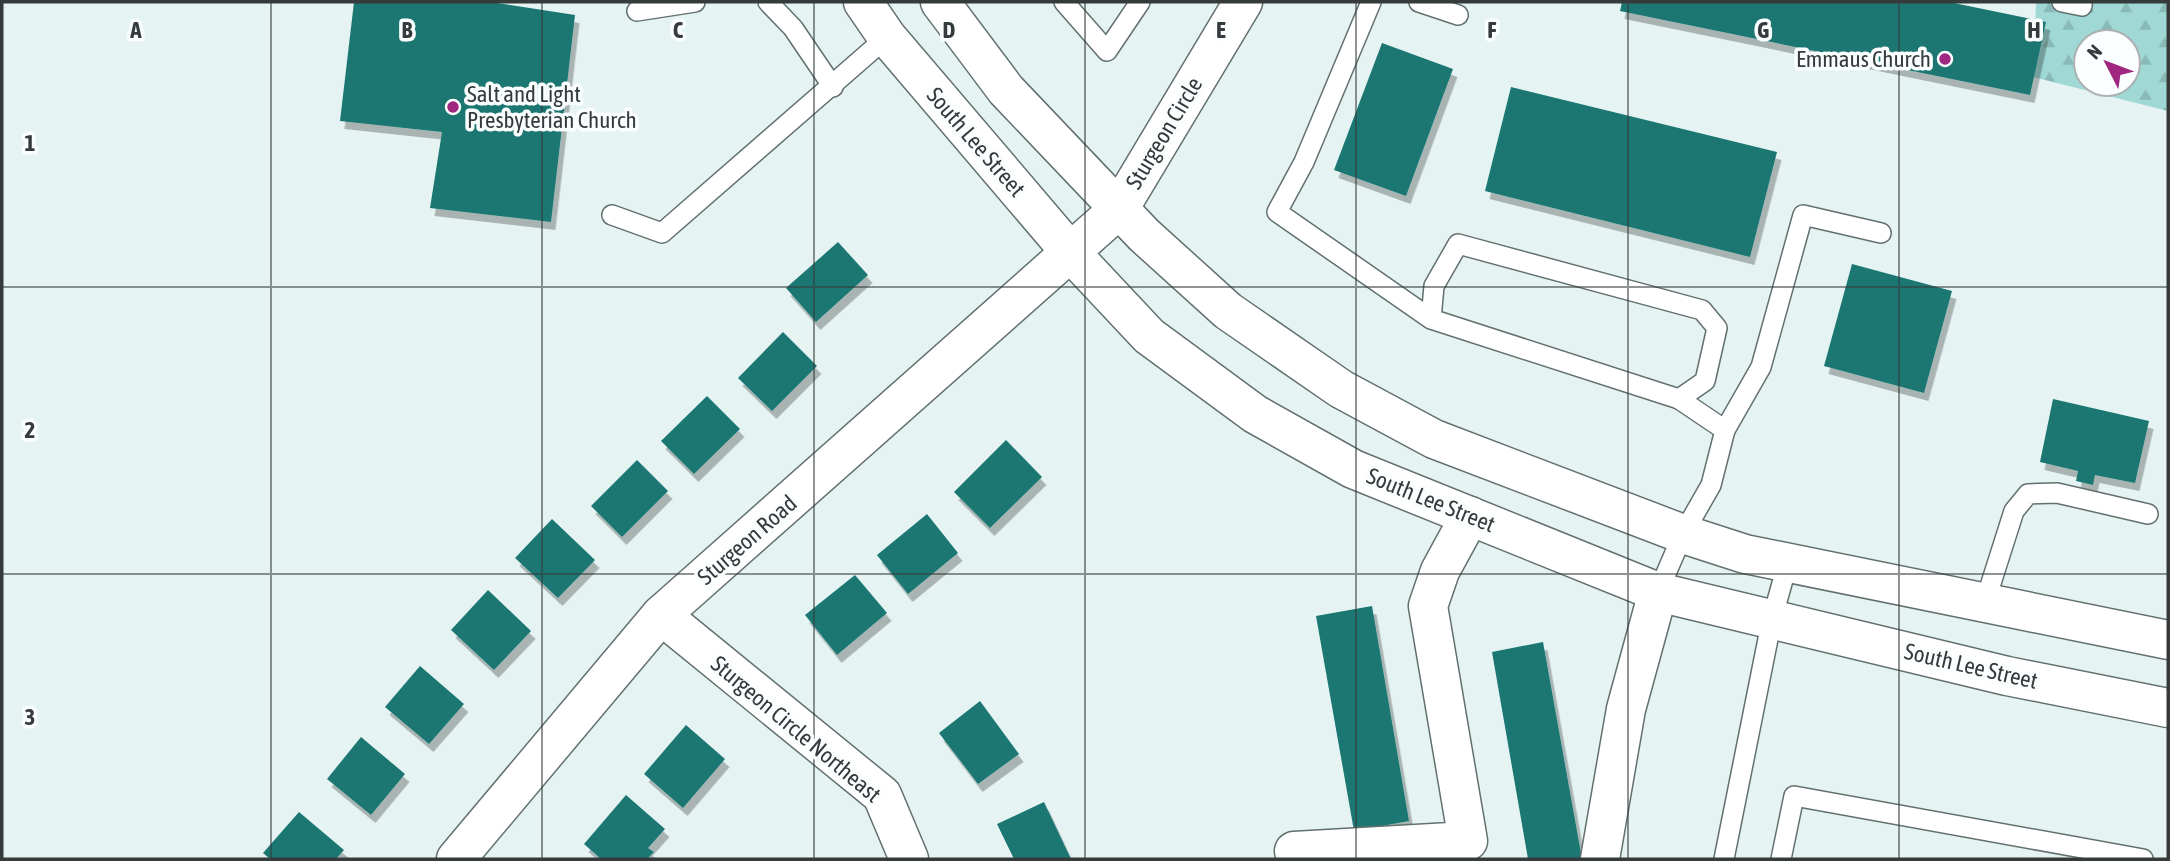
<svg xmlns="http://www.w3.org/2000/svg" width="2170" height="861" font-family="'Asap Condensed',sans-serif">
	<defs>
		<pattern id="forest-firs" width="22" height="20" patternUnits="userSpaceOnUse" patternTransform="scale(1.75)"><rect width="22" height="20" fill="#9fd8d4"/><path d="M5 1l3.5 6h-7zM16 11l3.5 6h-7z" fill="#8abab7"/></pattern>
		<filter id="shadow"><feDropShadow dx="4.5" dy="8" stdDeviation="0" flood-color="#0004"/></filter>
	</defs>
	<rect width="100%" height="100%" fill="#e5f4f3"/>
	<path fill="url(#forest-firs)" fill-rule="evenodd" d="M2036,2H2168V111L2033,77ZM2086,42H2128V84H2086Z"/>
	<g fill="#1b7773" filter="url(#shadow)">
		<path d="M354,2H491L575,15L551,222L430,208L442,132L340,121Z"/>
		<path d="M1622,2H1949L2046,22L2030,95L1620,11Z"/>
		<path d="M1382,43L1453,69L1406,196L1334,170Z"/>
		<path d="M1511,87L1777,152L1750,257L1485,191Z"/>
		<path d="M838,242L868,275L816,322L786,288Z"/>
		<path d="M1852,264L1952,291L1924,393L1824,366Z"/>
		<path d="M783,332L817,366L772,411L738,378Z"/>
		<path d="M707,396L740,429L694,474L661,441Z"/>
		<path d="M2053,399L2149,421L2135,483L2095,475L2093,485L2076,481L2078,471L2040,462Z"/>
		<path d="M1006,440L1042,477L990,528L954,492Z"/>
		<path d="M637,460L668,491L622,537L591,506Z"/>
		<path d="M927,514L958,553L908,594L877,555Z"/>
		<path d="M552,519L595,560L558,598L515,558Z"/>
		<path d="M855,575L887,613L837,655L805,615Z"/>
		<path d="M488,590L531,631L494,670L451,630Z"/>
		<path d="M1372,606L1409,821L1354,831L1316,616Z"/>
		<path d="M1543,642L1582,859H1528L1492,652Z"/>
		<path d="M420,666L464,704L429,744L385,707Z"/>
		<path d="M980,701L1019,754L978,784L939,733Z"/>
		<path d="M686,725L725,759L683,808L644,774Z"/>
		<path d="M361,737L405,774L371,815L327,779Z"/>
		<path d="M626,795L665,829L648,848L654,852L647,859H601L584,844Z"/>
		<path d="M1044,802L1071,859H1014L997,824Z"/>
		<path d="M299,812L344,850L336,859H270L263,853Z"/>
	</g>
	<g fill="none" stroke-linecap="round" stroke-linejoin="round">
		<defs>
			<g id="service">
				<path d="M768,2L793,28L833,87"/>
				<path d="M1064,2L1107,51L1140,2"/>
				<path d="M1371,2L1304,162L1277,212L1431,319L1679,399L1705,381L1717,328L1702,310L1458,244L1434,286L1431,319"/>
				<path d="M1419,2L1458,15"/>
				<path d="M2062,2L2082,6V2"/>
				<path d="M637,11L695,2"/>
				<path d="M612,215L662,233L887,37"/>
				<path d="M1725,430L1761,367L1803,215L1881,233"/>
				<path d="M1658,592L1683,534L1711,485L1725,430L1679,399"/>
				<path d="M1985,602L2014,511L2028,494L2057,493L2148,514"/>
				<path d="M1724,859L1772,619L1788,562"/>
				<path d="M1781,859L1794,796L2143,859"/>
			</g>
			<g id="minor">
				<path d="M661,615L882,795L909,859"/>
				<path d="M1294,851L1468,841L1428,606L1440,571L1470,516"/>
				<path d="M456,859L661,615L1119,209L1243,2"/>
				<path d="M1600,859L1626,709L1658,592"/>
			</g>
			<g id="secondary">
				<path d="M863,2L887,37L1072,254L1149,336L1255,414L1353,469L1658,592L2007,676L2168,708"/>
				<path d="M940,2L1006,90L1144,235L1228,311L1341,389L1434,439L1683,534L1745,554L2168,640"/>
			</g>
		</defs>
		<use href="#service" stroke="#62706f" stroke-width="22"/>
		<use href="#minor" stroke="#62706f" stroke-width="41"/>
		<use href="#secondary" stroke="#62706f" stroke-width="41"/>
		<use href="#service" stroke="#fff" stroke-width="19"/>
		<use href="#minor" stroke="#fff" stroke-width="38"/>
		<use href="#secondary" stroke="#fff" stroke-width="38"/>
	</g>
	<path fill="none" stroke="#353b3b" stroke-width="2" stroke-opacity="0.55" d="M271,2V859M542,2V859M814,2V859M1085,2V859M1356,2V859M1628,2V859M1899,2V859M2,287H2168M2,574H2168"/>
	<g fill="#9f2780" stroke="#fbfefe" stroke-width="2.5">
		<circle cx="1945" cy="59" r="7"/>
		<circle cx="453" cy="107" r="7"/>
	</g>
	<g text-anchor="middle" stroke-width="7" stroke-linejoin="round" paint-order="stroke">
		<g font-size="23" fill="#353b3b" stroke="#fbfefe" text-anchor="end">
			<text x="1931" y="67">Emmaus Church</text>
			<text x="467" y="102" text-anchor="start">Salt and Light<tspan x="467" dy="26">Presbyterian Church</tspan></text>
		</g>
		<g font-size="23" fill="#353b3b" stroke="#fbfefe">
			<text transform="translate(1164 133) rotate(-59)" y="8">Sturgeon Circle</text>
			<text transform="translate(976 142) rotate(49)" y="8">South Lee Street</text>
			<text transform="translate(1431 500) rotate(22)" y="8">South Lee Street</text>
			<text transform="translate(747 540) rotate(-41)" y="8">Sturgeon Road</text>
			<text transform="translate(1971 666) rotate(13)" y="8">South Lee Street</text>
			<text transform="translate(796 729) rotate(40)" y="8">Sturgeon Circle Northeast</text>
		</g>
	</g>
	<g font-size="23" text-anchor="middle" font-weight="bold" fill="#353b3b" stroke="#fbfefe" stroke-width="7" stroke-linejoin="round" paint-order="stroke">
		<text x="136" y="38">A</text>
		<text x="407" y="38">B</text>
		<text x="678" y="38">C</text>
		<text x="949" y="38">D</text>
		<text x="1221" y="38">E</text>
		<text x="1492" y="38">F</text>
		<text x="1763" y="38">G</text>
		<text x="2034" y="38">H</text>
		<text x="30" y="151">1</text>
		<text x="30" y="438">2</text>
		<text x="30" y="725">3</text>
	</g>
	<rect width="2170" height="861" fill="none" stroke="#353b3b" stroke-width="7"/>
	<g transform="translate(2107 63) rotate(312)"><circle r="33" fill="#fbfefe" stroke="#acb0b0" stroke-width="2"/>
	<path d="M0-5L12 26L0 18L-12 26Z" fill="#9f2780"/>
	<text y="-10" font-size="19" font-weight="bold" text-anchor="middle" fill="#353b3b">N</text>
	</g>
</svg>
